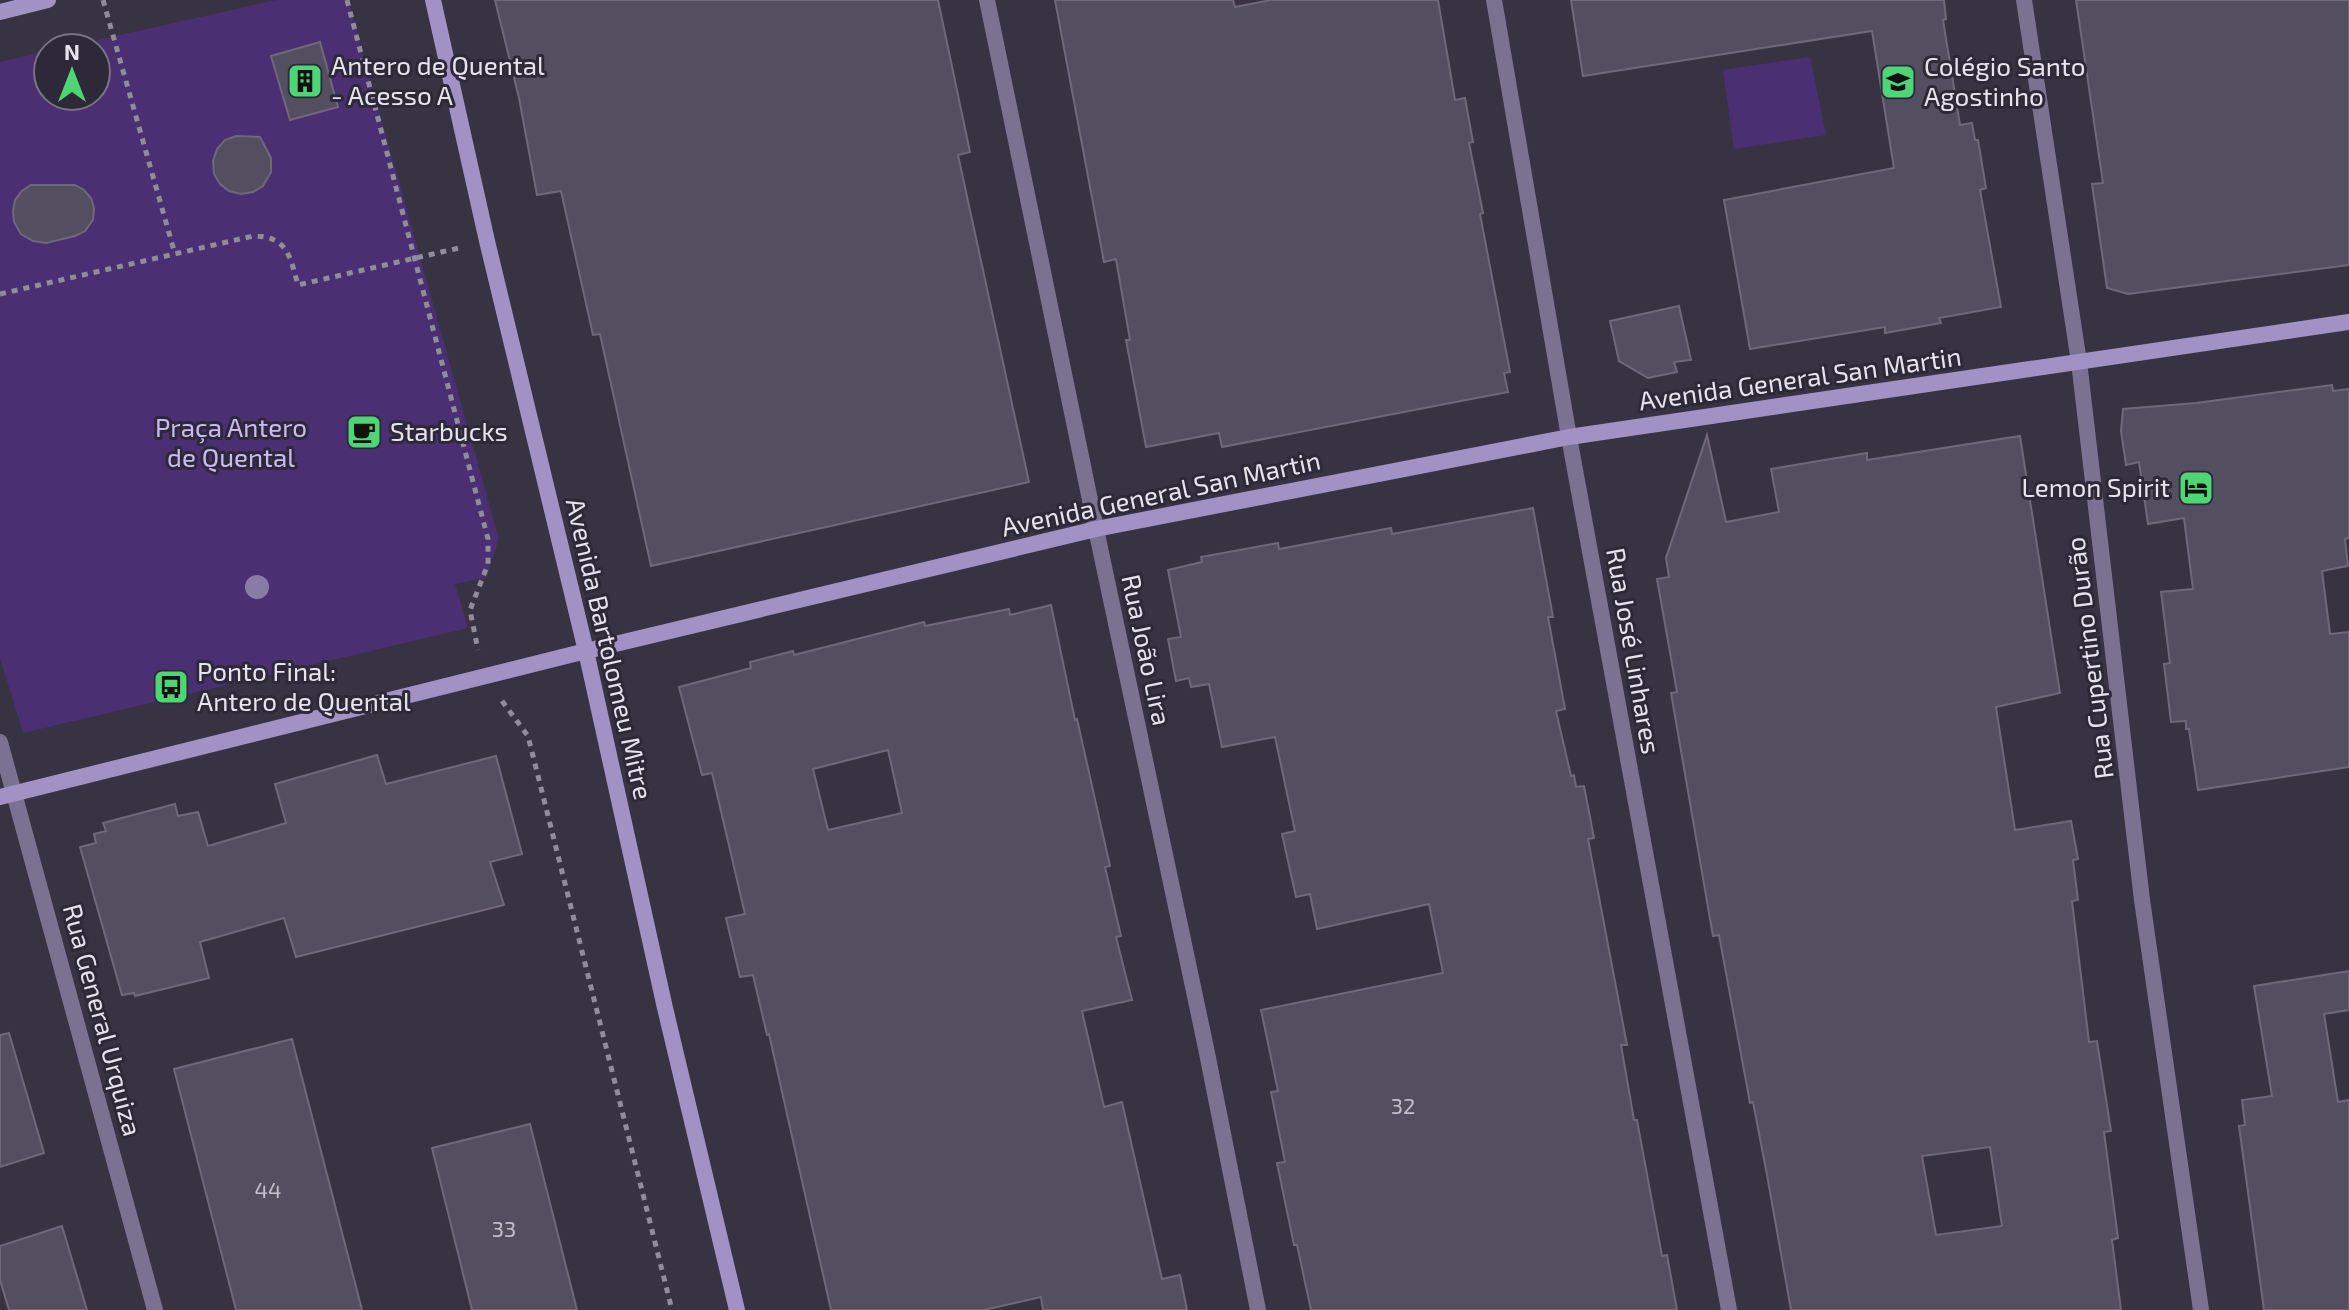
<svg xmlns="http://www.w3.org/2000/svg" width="2349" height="1310" font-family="'Exo 2',sans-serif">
	<rect width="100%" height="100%" fill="#383342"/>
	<g fill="#4a3072">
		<path d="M276,0H348L499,539L486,578L455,584L468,628L23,733L0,658V62L48,51V96H96V48H62Z"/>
		<path d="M1810,57L1826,135L1734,149L1723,70Z"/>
	</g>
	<g fill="#544f60" stroke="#6e687a" stroke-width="2" fill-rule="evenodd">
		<path d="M495,0H938L970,152L958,155L1029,482L651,566L600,334L593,335L561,191L537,195L519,98Z"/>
		<path d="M1055,0H1233L1235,7L1271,0H1438L1455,100L1465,98L1473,142L1469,143L1483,213L1480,214L1510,372L1504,373L1508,392L1222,447L1219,433L1146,447L1126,340H1130L1116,259L1104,262Z"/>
		<path d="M1571,0H1944L1946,19L1943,20L1960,125L1972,123L1975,140H1978L1986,188L1980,190L2001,307L1939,318L1941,323L1885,333V327L1750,349L1724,200L1894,168L1872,31L1583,76Z"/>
		<path d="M2076,0H2349V265L2128,294L2107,288L2092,184L2103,183Z"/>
		<path d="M320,42L338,107L290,120L271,56Z"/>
		<path d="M236,136L260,137L271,158V172L263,186L253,192L241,194L229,191L220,184L214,174L213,161L217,149L225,140Z"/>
		<path d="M31,185H75L84,190L91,198L94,208L93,220L85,231L75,236L46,243L33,241L21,234L14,222L13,211L15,200L22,191Z"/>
		<path d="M1679,306L1691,360L1674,362L1677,372L1648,378L1619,361L1610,321Z"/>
		<path d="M2332,385L2333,391L2349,389V538L2345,539L2348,566L2322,571L2330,634L2349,632V767L2198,790L2189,729H2186V721L2171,722L2164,664L2170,663L2161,592L2193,589L2184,518L2148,524L2139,462L2126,465L2121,431L2123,409L2196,403Z"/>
		<path d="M1707,435L1726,522L1779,512L1771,469L1867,453V460L2020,436L2060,693L1996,707L2015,830L2071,821L2078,859L2073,860L2078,900L2072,901L2089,1042L2097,1041L2111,1131L2104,1132L2118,1238L2112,1240L2121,1310H1791L1767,1175L1753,1102L1750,1103L1719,935L1713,936L1671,693L1677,692L1657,579L1669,577L1666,558ZM1990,1147L2002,1226L1936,1235L1922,1156Z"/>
		<path d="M1533,508L1553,617H1548L1565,709L1556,711L1571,776L1574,775L1576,787L1584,786L1594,838L1588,839L1627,1045H1621L1634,1120H1637L1662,1256L1667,1255L1677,1310H1311L1297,1245H1294L1277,1163L1285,1162L1271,1092L1278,1091L1261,1010L1443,973L1429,904L1317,929L1310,894L1296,897L1282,834L1295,831L1275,737L1222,747L1209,684L1191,687L1189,678L1176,681L1168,639L1181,637L1168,570L1202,562L1201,557L1278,543L1279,549L1391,528L1392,534Z"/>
		<path d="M1051,605L1075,720L1077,719L1110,866L1105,867L1121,936L1116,937L1132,1000L1082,1011L1104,1107L1122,1102L1162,1279L1180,1275L1187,1310H1043L1041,1297L984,1310H831L769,1034L767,1035L753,975L740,977L726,918L745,914L712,773L702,775L679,687L751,668L750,662L793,651L794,655L924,622L925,626L1009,609L1010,615ZM888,750L902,813L828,830L813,769Z"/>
		<path d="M377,755L386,784L496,756L522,854L490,862L504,905L296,957L284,918L200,942L209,978L135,996L134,993L122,995L80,847L96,843L94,834L106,831L103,823L175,804L178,816L198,812L208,846L286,823L275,784Z"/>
		<path d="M2349,971V1010L2324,1014L2338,1102L2349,1100V1310H2264L2239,1126L2245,1125L2242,1100L2272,1096L2254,986Z"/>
		<path d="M9,1033L44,1153L0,1167V1035Z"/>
		<path d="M292,1039L362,1310H236L174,1069Z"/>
		<path d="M530,1124L577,1310H472L432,1148Z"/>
		<path d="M62,1226L87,1310H9L0,1280V1246Z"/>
	</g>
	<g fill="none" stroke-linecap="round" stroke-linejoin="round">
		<g stroke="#908c99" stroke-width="5" stroke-dasharray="6 6" stroke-linecap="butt">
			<path d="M103,0L175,254"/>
			<path d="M347,0L488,539V564L470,610L478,650"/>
			<path d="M0,294L253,236C288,236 290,257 298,285L459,248"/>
			<path d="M502,701L528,736L672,1310"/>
		</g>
		<g stroke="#7b7191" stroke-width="16">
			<path d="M987,0L1096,529L1206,1048L1258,1310"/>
			<path d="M1494,0L1569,437L1729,1310"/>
			<path d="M2024,0L2079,362L2142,900L2201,1310"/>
			<path d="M0,742L155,1310"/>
		</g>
		<g stroke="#a291c4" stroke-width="16">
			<path d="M433,0L487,241L586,651L665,1008L737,1310"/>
			<path d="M0,12L48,0"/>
			<path d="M0,797L586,651L1096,529L1569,437L2349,322"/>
		</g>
	</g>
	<circle fill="#897ca4" cx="257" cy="587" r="12"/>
	<defs>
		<symbol id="building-square" viewBox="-11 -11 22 22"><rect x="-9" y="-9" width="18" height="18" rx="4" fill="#4ed676" stroke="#2e2938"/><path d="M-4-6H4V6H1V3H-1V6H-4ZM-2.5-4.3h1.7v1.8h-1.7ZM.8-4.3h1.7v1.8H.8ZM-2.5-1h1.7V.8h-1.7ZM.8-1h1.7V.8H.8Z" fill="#111"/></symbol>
		<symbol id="school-square" viewBox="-11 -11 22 22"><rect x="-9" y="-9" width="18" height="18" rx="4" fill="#4ed676" stroke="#2e2938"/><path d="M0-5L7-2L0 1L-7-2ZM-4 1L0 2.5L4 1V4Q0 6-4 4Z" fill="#111"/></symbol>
		<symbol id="cafe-square" viewBox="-11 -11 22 22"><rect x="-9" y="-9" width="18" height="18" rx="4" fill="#4ed676" stroke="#2e2938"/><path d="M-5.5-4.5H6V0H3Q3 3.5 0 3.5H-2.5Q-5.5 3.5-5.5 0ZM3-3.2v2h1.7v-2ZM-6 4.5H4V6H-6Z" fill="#111"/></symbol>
		<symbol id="hotel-square" viewBox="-11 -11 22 22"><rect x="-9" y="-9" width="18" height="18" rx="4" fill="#4ed676" stroke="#2e2938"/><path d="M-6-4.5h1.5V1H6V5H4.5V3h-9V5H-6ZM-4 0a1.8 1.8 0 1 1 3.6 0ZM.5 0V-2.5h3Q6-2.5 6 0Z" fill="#111"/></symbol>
		<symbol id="bus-square" viewBox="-11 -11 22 22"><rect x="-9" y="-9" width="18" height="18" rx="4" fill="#4ed676" stroke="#2e2938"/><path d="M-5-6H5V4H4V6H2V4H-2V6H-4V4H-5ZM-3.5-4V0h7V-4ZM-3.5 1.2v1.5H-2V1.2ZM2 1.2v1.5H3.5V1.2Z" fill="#111"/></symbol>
	</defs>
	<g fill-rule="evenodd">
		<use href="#building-square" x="285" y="61" width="40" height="40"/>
		<use href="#school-square" x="1878" y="62" width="40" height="40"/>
		<use href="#cafe-square" x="344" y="412" width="40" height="40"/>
		<use href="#hotel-square" x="2176" y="468" width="40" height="40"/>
		<use href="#bus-square" x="151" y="667" width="40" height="40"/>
	</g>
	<g text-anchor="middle" stroke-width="6" stroke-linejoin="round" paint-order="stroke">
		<g font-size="22" fill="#c2beca">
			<text x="1403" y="1114">32</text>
			<text x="268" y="1198">44</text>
			<text x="504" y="1237">33</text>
		</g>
		<g font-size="26" fill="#e6e3ed" stroke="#2e2938" text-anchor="start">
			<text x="331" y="75">Antero de Quental<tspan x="331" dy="30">- Acesso A</tspan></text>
			<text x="1924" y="76">Colégio Santo<tspan x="1924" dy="30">Agostinho</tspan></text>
			<text x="390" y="441">Starbucks</text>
			<text x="2170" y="497" text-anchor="end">Lemon Spirit</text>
			<text x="197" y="681">Ponto Final:<tspan x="197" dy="30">Antero de Quental</tspan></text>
		</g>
		<g font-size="26" fill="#e6e3ed" stroke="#2e2938">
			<text transform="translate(1800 379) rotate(-8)" y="9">Avenida General San Martin</text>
			<text transform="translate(1161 494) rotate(-12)" y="9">Avenida General San Martin</text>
			<text transform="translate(609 649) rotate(77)" y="9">Avenida Bartolomeu Mitre</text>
			<text transform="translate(1146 650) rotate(78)" y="9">Rua João Lira</text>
			<text transform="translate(1633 651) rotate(80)" y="9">Rua José Linhares</text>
			<text transform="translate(2090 658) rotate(-97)" y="9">Rua Cupertino Durão</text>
			<text transform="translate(102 1020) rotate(75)" y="9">Rua General Urquiza</text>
		</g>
		<g font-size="26" fill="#ccb8f4" stroke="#2e2938">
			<text x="231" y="437">Praça Antero<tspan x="231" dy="30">de Quental</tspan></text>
		</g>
	</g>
	<g transform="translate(72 72)"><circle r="38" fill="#2e2938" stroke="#787380" stroke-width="2"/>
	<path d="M0-6L14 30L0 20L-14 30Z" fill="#4ed676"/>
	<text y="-12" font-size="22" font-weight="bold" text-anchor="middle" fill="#e6e3ed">N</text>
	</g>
</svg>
